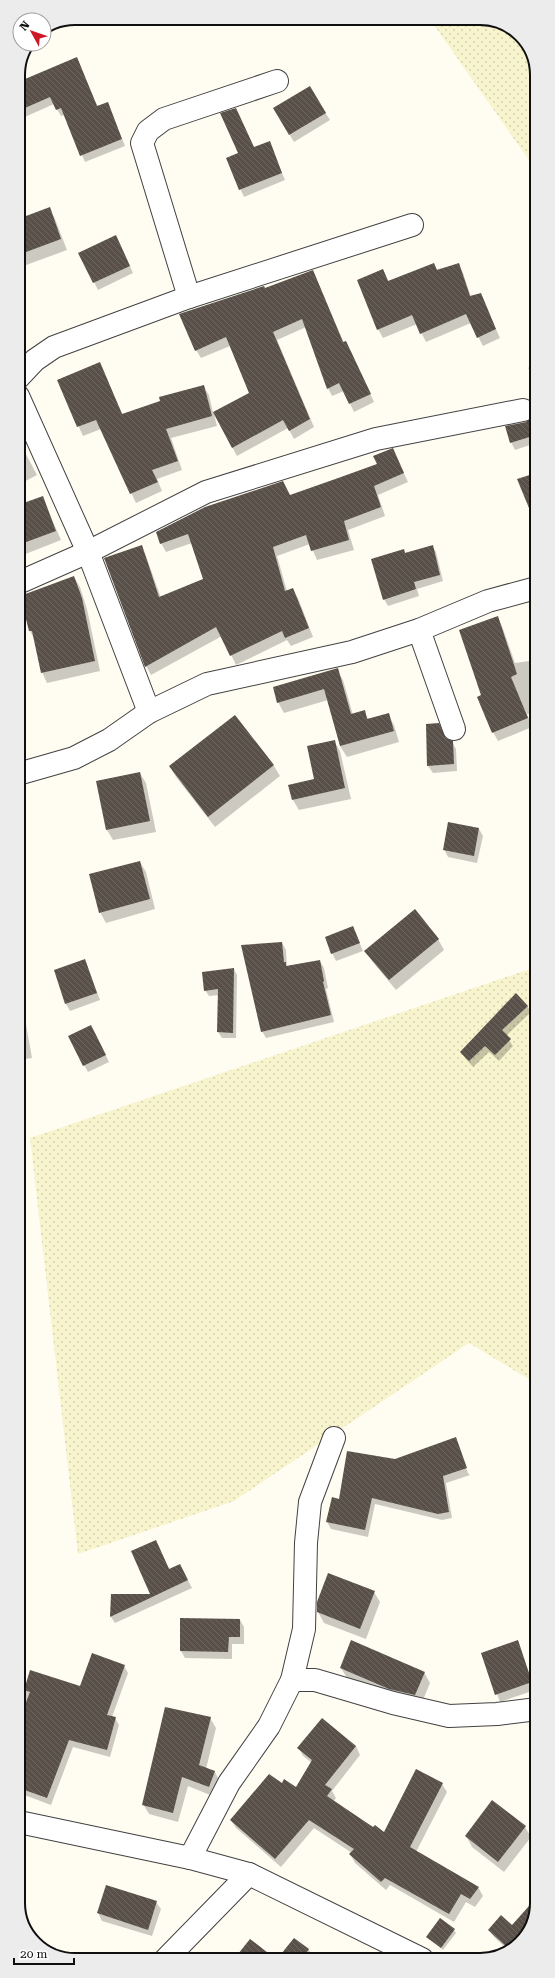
<svg xmlns="http://www.w3.org/2000/svg" width="555" height="1978" font-family="'Roboto Serif',serif">
	<defs>
		<pattern id="farmland-dots" width="8" height="8" patternUnits="userSpaceOnUse"><rect width="8" height="8" fill="#f8f4ce"/><path d="M2 2h.1M6 6h.1" fill="none" stroke="#d3d0b0" stroke-width="1.8" stroke-linecap="round"/></pattern>
		<pattern id="building-back-hatch" width="6" height="6" patternUnits="userSpaceOnUse"><rect width="6" height="6" fill="#59504a"/><path d="M-1 5l2 2M0 0l6 6M5-1l2 2" fill="none" stroke="#6c6560"/></pattern>
	</defs>
	<rect width="100%" height="100%" fill="#fffcf1"/>
	<g fill="url(#farmland-dots)">
		<path d="M429,18H487L518,32L536,64V170Z"/>
		<path d="M536,967L537,1384L469,1343L234,1501L78,1554L30,1138Z"/>
	</g>
	<g fill="#0003">
		<path d="M76,58L98,107L111,111L125,146L85,162L65,115L61,116L54,104L18,120V83Z"/>
		<path d="M309,87L330,120L294,142L274,108Z"/>
		<path d="M236,109L254,148L269,142L285,180L244,197L227,159L240,154Z"/>
		<path d="M49,208L55,219L67,250L18,268V220Z"/>
		<path d="M120,244L133,273L98,290L80,254Z"/>
		<path d="M458,264L463,273L471,297L480,294L500,338L483,346L471,323L426,342L417,324L383,338L378,329L383,270L389,282Z"/>
		<path d="M313,271L344,343L350,350L374,402L354,412L344,391L332,396L328,388L306,327L277,340L314,427L294,439L288,428L237,456L214,414L217,426L171,438L182,470L157,479L162,491L136,503L101,429L83,436L58,380L99,363L123,415L203,386L209,395L213,413L250,393L230,346L201,358L196,350L264,289Z"/>
		<path d="M536,362V379L528,368Z"/>
		<path d="M533,418L536,423V443L515,450L511,442L526,423Z"/>
		<path d="M18,439L37,475L18,485Z"/>
		<path d="M393,450L408,482L378,495L385,516L348,530L354,550L317,560L310,544L277,556L287,591L293,589L298,598L313,637L291,646L287,640L236,665L222,636L151,675L146,666L141,547L146,556L161,598L204,580L192,543L166,552L161,543L378,464Z"/>
		<path d="M42,497L61,540L18,557V506Z"/>
		<path d="M432,546L436,552L443,581L417,589L419,596L388,606L384,599L403,550L405,553Z"/>
		<path d="M74,577L80,587L87,609L100,671L47,683L42,672L35,640L30,631L21,597Z"/>
		<path d="M497,618L502,626L515,663L536,660V713L527,714L532,727L498,741L493,732L483,696Z"/>
		<path d="M337,670L343,680L353,715L364,711L369,720L388,714L394,725L399,742L347,757L340,746L328,700L284,713L278,702Z"/>
		<path d="M235,716L274,766L280,776L215,827L176,777L170,767Z"/>
		<path d="M446,739L452,742L456,749L457,771L433,773L428,766Z"/>
		<path d="M334,741L340,751L351,799L299,810L293,800L315,780Z"/>
		<path d="M140,773L146,783L156,832L113,840L107,830L97,782Z"/>
		<path d="M479,829L483,836L477,863L448,857L444,849Z"/>
		<path d="M140,862L146,872L155,909L106,923L100,912Z"/>
		<path d="M353,927L363,951L336,961L332,953Z"/>
		<path d="M438,939L444,950L396,990L372,961L366,951Z"/>
		<path d="M282,943L286,950L287,967L320,961L324,968L328,988L326,989L334,1022L266,1038L262,1031Z"/>
		<path d="M85,960L100,1000L70,1011L66,1004Z"/>
		<path d="M234,969L237,975L236,1038H222L218,1032L219,995L209,996L205,990Z"/>
		<path d="M19,1004L24,1013L32,1058L19,1060Z"/>
		<path d="M527,1006L531,1012L506,1036L513,1046L499,1061L489,1052L473,1067L465,1058L461,1052Z"/>
		<path d="M95,1033L109,1062L88,1072L84,1065Z"/>
		<path d="M455,1438L468,1473L470,1475L446,1483L452,1518L442,1520L375,1504L368,1537L331,1529L327,1522L340,1500L395,1460Z"/>
		<path d="M159,1548L170,1570L180,1565L192,1588L115,1623L111,1617L112,1595H152Z"/>
		<path d="M374,1592L380,1602L366,1639L324,1623L318,1612Z"/>
		<path d="M240,1620L244,1627V1644H232V1659L185,1658L181,1651Z"/>
		<path d="M517,1642L535,1690L500,1702L482,1654Z"/>
		<path d="M124,1666L128,1673L112,1717L115,1718L119,1725L110,1757L73,1747L51,1805L19,1793V1766L25,1749L19,1746V1709L31,1672L81,1687Z"/>
		<path d="M341,1668L424,1672L430,1683L421,1705L347,1678Z"/>
		<path d="M210,1718L216,1728L206,1769L215,1772L220,1782L215,1797L188,1786L178,1822L149,1814L143,1804Z"/>
		<path d="M537,1727V1761L533,1754L530,1728Z"/>
		<path d="M356,1746L360,1755L332,1791L336,1798L333,1802L373,1829L384,1833L442,1784L447,1792L416,1852L478,1887L483,1896L475,1907L466,1902L454,1922L390,1885L386,1890L355,1863L350,1854L352,1853L314,1828L281,1867L236,1828L231,1820L282,1784L296,1788L312,1763L303,1756L299,1748Z"/>
		<path d="M525,1827L531,1837L504,1872L472,1847L466,1836Z"/>
		<path d="M107,1886L156,1902L161,1909L152,1936L102,1921L98,1913Z"/>
		<path d="M454,1930L456,1933L443,1950L428,1937Z"/>
		<path d="M489,1930L525,1938L507,1949L494,1937Z"/>
		<path d="M295,1939L309,1950L314,1959H279Z"/>
		<path d="M250,1940L274,1959H235Z"/>
	</g>
	<g fill="url(#building-back-hatch)">
		<path d="M77,57L97,106L108,102L122,139L80,156L61,108L56,110L50,97L18,111V82Z"/>
		<path d="M310,86L326,113L289,135L273,108Z"/>
		<path d="M236,108L254,147L270,141L282,173L239,190L226,158L238,153L220,113Z"/>
		<path d="M50,207L61,239L18,255V219Z"/>
		<path d="M116,235L130,266L93,283L78,253Z"/>
		<path d="M434,263L437,270L459,263L470,296L481,293L496,329L477,338L466,314L420,334L412,315L377,330L357,280L383,269L388,281Z"/>
		<path d="M313,270L343,342L346,341L371,394L349,404L339,383L327,389L302,319L273,332L310,419L289,431L283,420L232,448L213,412L249,393L226,337L195,351L179,314L264,286L265,288Z"/>
		<path d="M100,362L122,414L160,401L159,397L204,385L212,416L166,429L178,461L152,470L158,482L130,494L96,420L77,427L57,380Z"/>
		<path d="M533,416L536,435L510,443L505,426L526,422Z"/>
		<path d="M393,448L404,473L374,486L381,507L344,521L349,540L311,551L306,535L273,547L285,591L293,588L309,628L285,638L282,631L230,656L216,627L145,667L104,558L142,545L159,597L203,579L188,534L160,544L156,532L205,507L283,481L290,495L341,477L377,464L373,456Z"/>
		<path d="M536,473V525L517,479Z"/>
		<path d="M43,496L56,531L18,545V505Z"/>
		<path d="M433,545L440,575L414,582L416,589L383,600L371,559L404,549L405,553Z"/>
		<path d="M74,576L82,598L95,661L41,673L32,631H29L20,596Z"/>
		<path d="M498,616L517,674L511,677L528,718L492,733L477,697L481,695L459,630Z"/>
		<path d="M338,668L351,714L365,710L367,719L389,713L394,731L340,746L324,689L277,703L273,687Z"/>
		<path d="M235,715L274,765L208,817L169,766Z"/>
		<path d="M439,723L446,738L453,741L454,764L427,766L426,724Z"/>
		<path d="M335,740L345,788L292,800L288,785L314,779L307,746Z"/>
		<path d="M140,772L150,821L106,830L96,781Z"/>
		<path d="M448,822L479,828L474,856L443,850Z"/>
		<path d="M140,861L150,899L99,913L89,874Z"/>
		<path d="M415,909L439,939L389,980L364,951Z"/>
		<path d="M353,926L360,943L331,954L325,937Z"/>
		<path d="M282,942L284,962H286V966L320,960L324,981L323,982L331,1015L261,1032L241,945Z"/>
		<path d="M85,959L97,993L65,1004L54,970Z"/>
		<path d="M234,968L233,1033L217,1032L218,989L204,991L202,972Z"/>
		<path d="M516,993L528,1006L502,1030L511,1039L495,1055L485,1046L469,1061L460,1052Z"/>
		<path d="M91,1025L106,1055L83,1066L68,1036Z"/>
		<path d="M456,1437L467,1468L443,1476L449,1512L438,1514L372,1498L365,1530L326,1522L332,1497L339,1499L347,1451L395,1459Z"/>
		<path d="M156,1540L169,1569L180,1564L188,1580L110,1617L111,1594H150L131,1551Z"/>
		<path d="M328,1573L375,1591L360,1629L317,1612V1602Z"/>
		<path d="M180,1618L240,1619V1637H229L228,1652L180,1651Z"/>
		<path d="M351,1640L425,1672L415,1695L389,1689L340,1668Z"/>
		<path d="M518,1640L532,1682L495,1695L481,1653Z"/>
		<path d="M92,1653L125,1665L107,1715L116,1717L107,1750L69,1740L47,1798L19,1788V1763L26,1744L19,1741V1720L30,1692L24,1690L30,1670L80,1686Z"/>
		<path d="M165,1707L211,1717L199,1765L215,1771L209,1787L182,1777L173,1813L142,1805Z"/>
		<path d="M322,1718L356,1746L325,1785L332,1789L327,1796L373,1827L375,1825L384,1832L416,1769L443,1783L410,1847L479,1887L470,1899L461,1894L449,1914L385,1878L381,1882L349,1854L354,1849L309,1820L275,1859L230,1820L269,1774L282,1783L284,1779L296,1787L312,1760L297,1748Z"/>
		<path d="M492,1800L526,1826L498,1862L465,1836Z"/>
		<path d="M106,1885L157,1901L148,1930L97,1913Z"/>
		<path d="M537,1897V1903L525,1938L508,1948L488,1930L501,1915L512,1925Z"/>
		<path d="M440,1918L455,1929L441,1948L426,1937Z"/>
		<path d="M294,1938L309,1949L302,1959H277Z"/>
		<path d="M250,1939L276,1959H234Z"/>
	</g>
	<g fill="none" stroke-linecap="round" stroke-linejoin="round">
		<defs>
			<g id="minor">
				<path d="M189,297L142,143L148,131L164,119L277,81"/>
				<path d="M18,378L35,360L54,347L189,297L412,225"/>
				<path d="M18,396L88,552L149,712"/>
				<path d="M18,583L88,552L206,492L376,439L523,410"/>
				<path d="M419,630L454,729"/>
				<path d="M18,774L74,758L109,740L149,712L207,684L352,652L419,630L488,601L536,588"/>
				<path d="M292,1680H315L393,1703L449,1716L497,1714L537,1709"/>
				<path d="M19,1822L190,1858L249,1874L422,1959"/>
				<path d="M190,1858L229,1783L269,1726L292,1680L304,1629L306,1543L310,1502L334,1438"/>
				<path d="M165,1960L249,1874"/>
			</g>
		</defs>
		<use href="#minor" stroke="#424242" stroke-width="24"/>
		<use href="#minor" stroke="#fff" stroke-width="22"/>
	</g>
	<path d="M0 0H555V1978H0ZM75 25H480A50 50 0 0 1 530 75V1903A50 50 0 0 1 480 1953H75A50 50 0 0 1 25 1903V75A50 50 0 0 1 75 25Z" fill="#ececec" fill-rule="evenodd"/>
	<path fill="none" stroke="#0f0f0f" stroke-width="2" d="M75 25H480A50 50 0 0 1 530 75V1903A50 50 0 0 1 480 1953H75A50 50 0 0 1 25 1903V75A50 50 0 0 1 75 25Z"/>
	<g transform="translate(32 32) rotate(310)"><circle r="19" fill="#ffffff" stroke="#9f9f9f"/>
	<path d="M0-3L7 15L0 10L-7 15Z" fill="#cd1925"/>
	<text y="-6" font-size="11" font-weight="bold" text-anchor="middle" fill="#0f0f0f">N</text>
	</g>
	<path d="M14 1958v6h60v-6" fill="none" stroke="#0f0f0f" stroke-width="2"/>
	<text x="20" y="1958" font-size="12" fill="#0f0f0f" stroke="#ffffff" stroke-width="3" paint-order="stroke">20 m</text>
</svg>
